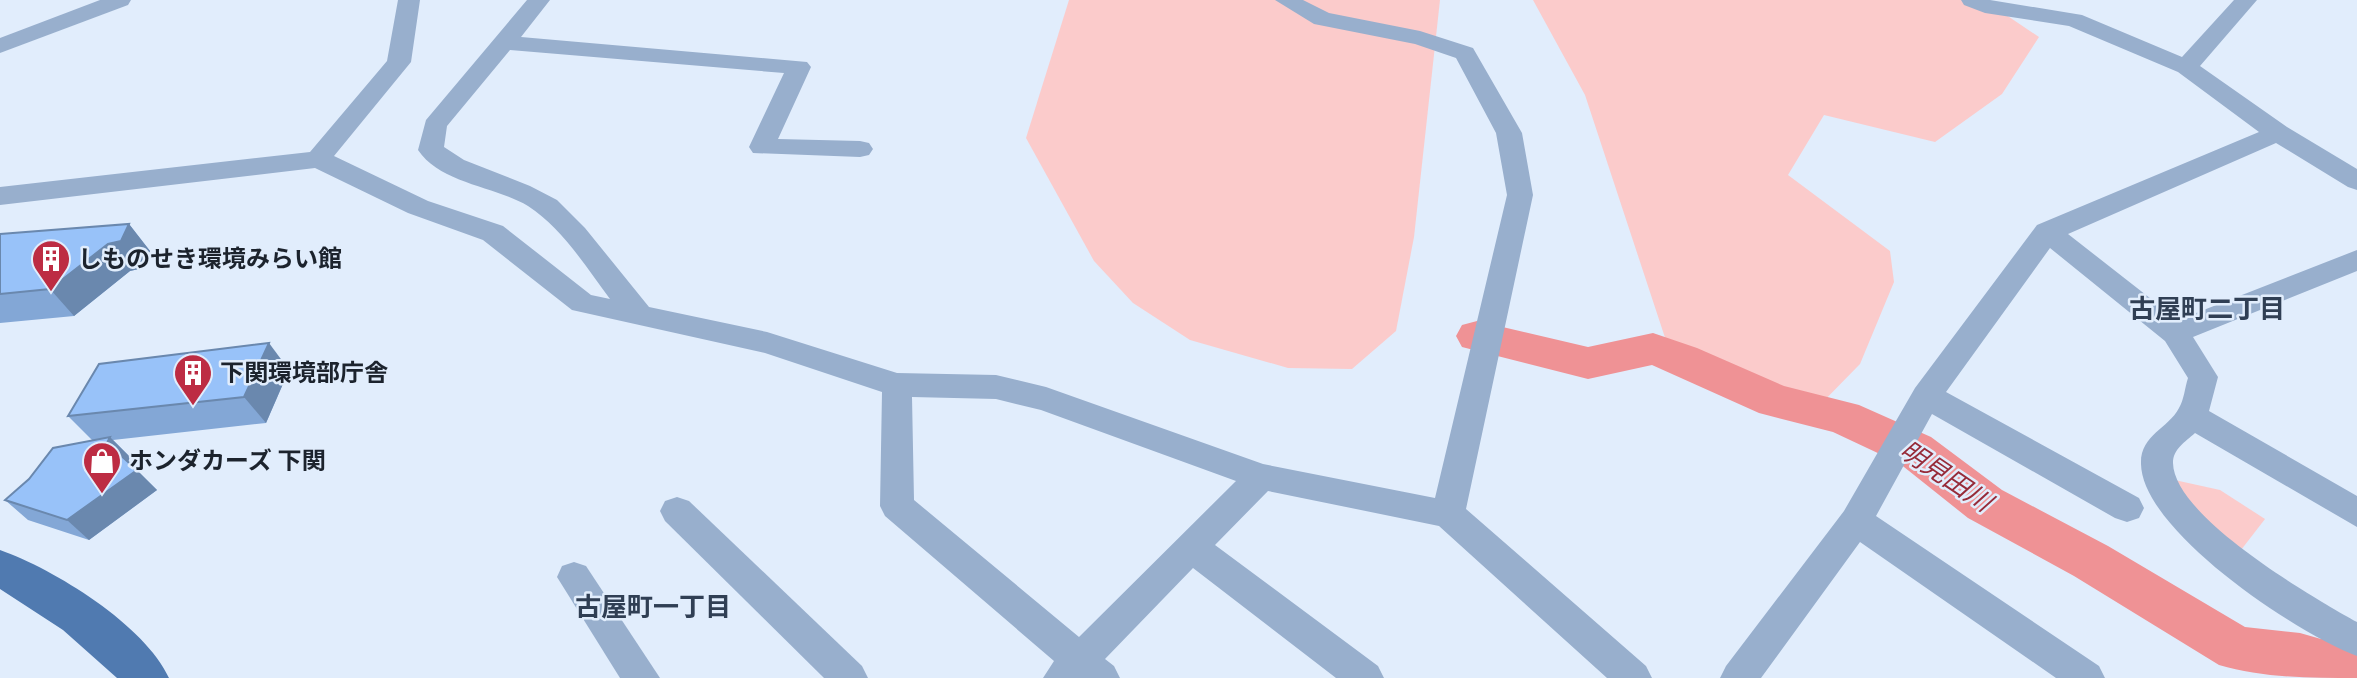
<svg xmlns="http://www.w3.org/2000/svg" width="2357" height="678" font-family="Ubuntu,'Noto Sans JP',sans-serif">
	<rect width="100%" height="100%" fill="#e1edfc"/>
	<g fill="#fbcbcb">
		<path d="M1069,0H1440L1414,237L1396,331L1352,369L1288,368L1190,340L1133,303L1094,261L1026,138Z"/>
		<path d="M1533,0H1984L2039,37L2002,94L1935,142L1824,115L1788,175L1890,251L1894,282L1860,364L1814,411L1776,406L1677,374L1585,95Z"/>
		<path d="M2161,477L2220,490L2265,519L2234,559Z"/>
	</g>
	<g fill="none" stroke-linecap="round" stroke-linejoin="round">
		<path fill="#ef9295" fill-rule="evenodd" d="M1477,321L1588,347L1653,333L1697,348L1784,386L1859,405L1931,437L2002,490L2108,546L2245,627L2300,633L2321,639L2357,638V678C2311,678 2262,678 2219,665L2074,576L1968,518L1899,463L1833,432L1759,413L1652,365L1588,379L1462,347L1456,336L1462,325Z"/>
		<g fill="#98afcd" fill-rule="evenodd">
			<path d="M100,0H131L128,5L0,53V38Z"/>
			<path d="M398,0H420L411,62L334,156L428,201L503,226L591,295L610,299C586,267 562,228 528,206C495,186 441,184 418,150L426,120L527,0H550L521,37L807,62L811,67L778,139L860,141L869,143L873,149L869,155L860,157L753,153L749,147L784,73L510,50L447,126L444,147L464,160L530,186L557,200L585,228L649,307L767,332L897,373L996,375L1046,387L1263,464L1435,498L1507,195L1496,133L1456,58L1415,44L1314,24L1275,0H1303L1329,13L1420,31L1473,48L1522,133L1533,195L1466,509L1646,666L1652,678H1607L1439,526L1268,491L1215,545L1378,666L1384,678H1336L1193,568L1105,659L1114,666L1120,678H1043L1054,661L885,516L880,506L882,392L765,353L572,310L483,240L408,213L315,168L0,205V187L310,152L387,61ZM912,397L996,399L1041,410L1236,481L1079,637L914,500Z"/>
			<path d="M1961,0H1990L2082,15L2182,57L2234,0H2257L2200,66L2287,127L2357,169V190L2348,187L2276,143L2068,234L2178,320L2357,250V271L2193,337L2218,377L2209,411L2357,496V527L2195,433C2185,442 2173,449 2173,463C2174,517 2312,597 2357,622V656C2299,635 2142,531 2141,464C2140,435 2168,429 2179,408C2184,400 2185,387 2188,378L2165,341L2050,248L1946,392L2139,498L2144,508L2139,518L2127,522L2115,518L1932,414L1876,516L2099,666L2105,678H2056L1860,542L1761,678H1720L1726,666L1844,511L1915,388L2037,225L2259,132L2178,72L2069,26L1985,13L1964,5Z"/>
			<path d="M677,497L689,501L862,666L868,678H824L665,521L660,511L665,501Z"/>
			<path d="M574,562L586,566L660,678H620L557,577L562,566Z"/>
		</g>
		<path fill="#507ab0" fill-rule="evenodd" d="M0,550C54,569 145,625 169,678H117L63,630L0,589Z"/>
	</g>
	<g fill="#83a7d6">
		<path d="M129,224L150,251L143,268L130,271L74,316L0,323V234Z"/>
		<path d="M289,370L266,423L113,440L130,457L128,462L157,490L89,540L28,520L5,500L92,440L68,416Z"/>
	</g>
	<g fill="#6a88ae">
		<path d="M129,224L150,251L143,268L130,271L74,316L50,289Z"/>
		<path d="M269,343L289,370L266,423L244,397Z"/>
		<path d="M110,437L130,457L127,464L107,443Z"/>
		<path d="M137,470L157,490L89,540L67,520Z"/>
	</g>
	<g fill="#98c2f9" stroke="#6a88ae" stroke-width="2">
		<path d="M129,224L121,241L108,244L50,289L0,294V234Z"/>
		<path d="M269,343L244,397L68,416L99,364Z"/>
		<path d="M110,437L107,443L137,470L67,520L5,500L29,479L53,448Z"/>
	</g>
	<defs>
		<symbol id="building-pin" viewBox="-11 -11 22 30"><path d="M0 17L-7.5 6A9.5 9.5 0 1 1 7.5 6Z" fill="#bd2c43" stroke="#e1edfc"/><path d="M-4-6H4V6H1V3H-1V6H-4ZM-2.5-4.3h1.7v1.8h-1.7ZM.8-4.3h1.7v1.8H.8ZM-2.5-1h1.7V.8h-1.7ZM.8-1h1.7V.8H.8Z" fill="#fff"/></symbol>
		<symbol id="shop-pin" viewBox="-11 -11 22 30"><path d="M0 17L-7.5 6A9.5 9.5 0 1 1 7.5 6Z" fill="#bd2c43" stroke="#e1edfc"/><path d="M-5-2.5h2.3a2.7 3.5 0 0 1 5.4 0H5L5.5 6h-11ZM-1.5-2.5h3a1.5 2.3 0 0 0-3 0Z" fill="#fff"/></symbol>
	</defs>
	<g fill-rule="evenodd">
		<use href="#building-pin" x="29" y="237" width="44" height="60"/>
		<use href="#building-pin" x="171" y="351" width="44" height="60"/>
		<use href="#shop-pin" x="80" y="439" width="44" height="60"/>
	</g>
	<g text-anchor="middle" stroke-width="5" stroke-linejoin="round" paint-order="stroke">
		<g font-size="24" font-weight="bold" fill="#1c232d" stroke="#e1edfc" text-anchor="start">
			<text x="78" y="267">しものせき環境みらい館</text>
			<text x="220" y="381">下関環境部庁舎</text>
			<text x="129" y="469">ホンダカーズ 下関</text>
		</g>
		<g font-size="26" font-weight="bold" fill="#303f54" stroke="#e1edfc">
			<text x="2207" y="318">古屋町二丁目</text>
			<text x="653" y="616">古屋町一丁目</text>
		</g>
		<g font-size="26" font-style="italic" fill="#972b39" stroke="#e1edfc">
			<text transform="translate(1946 476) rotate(34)" y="9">明見田川</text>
		</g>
	</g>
</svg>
